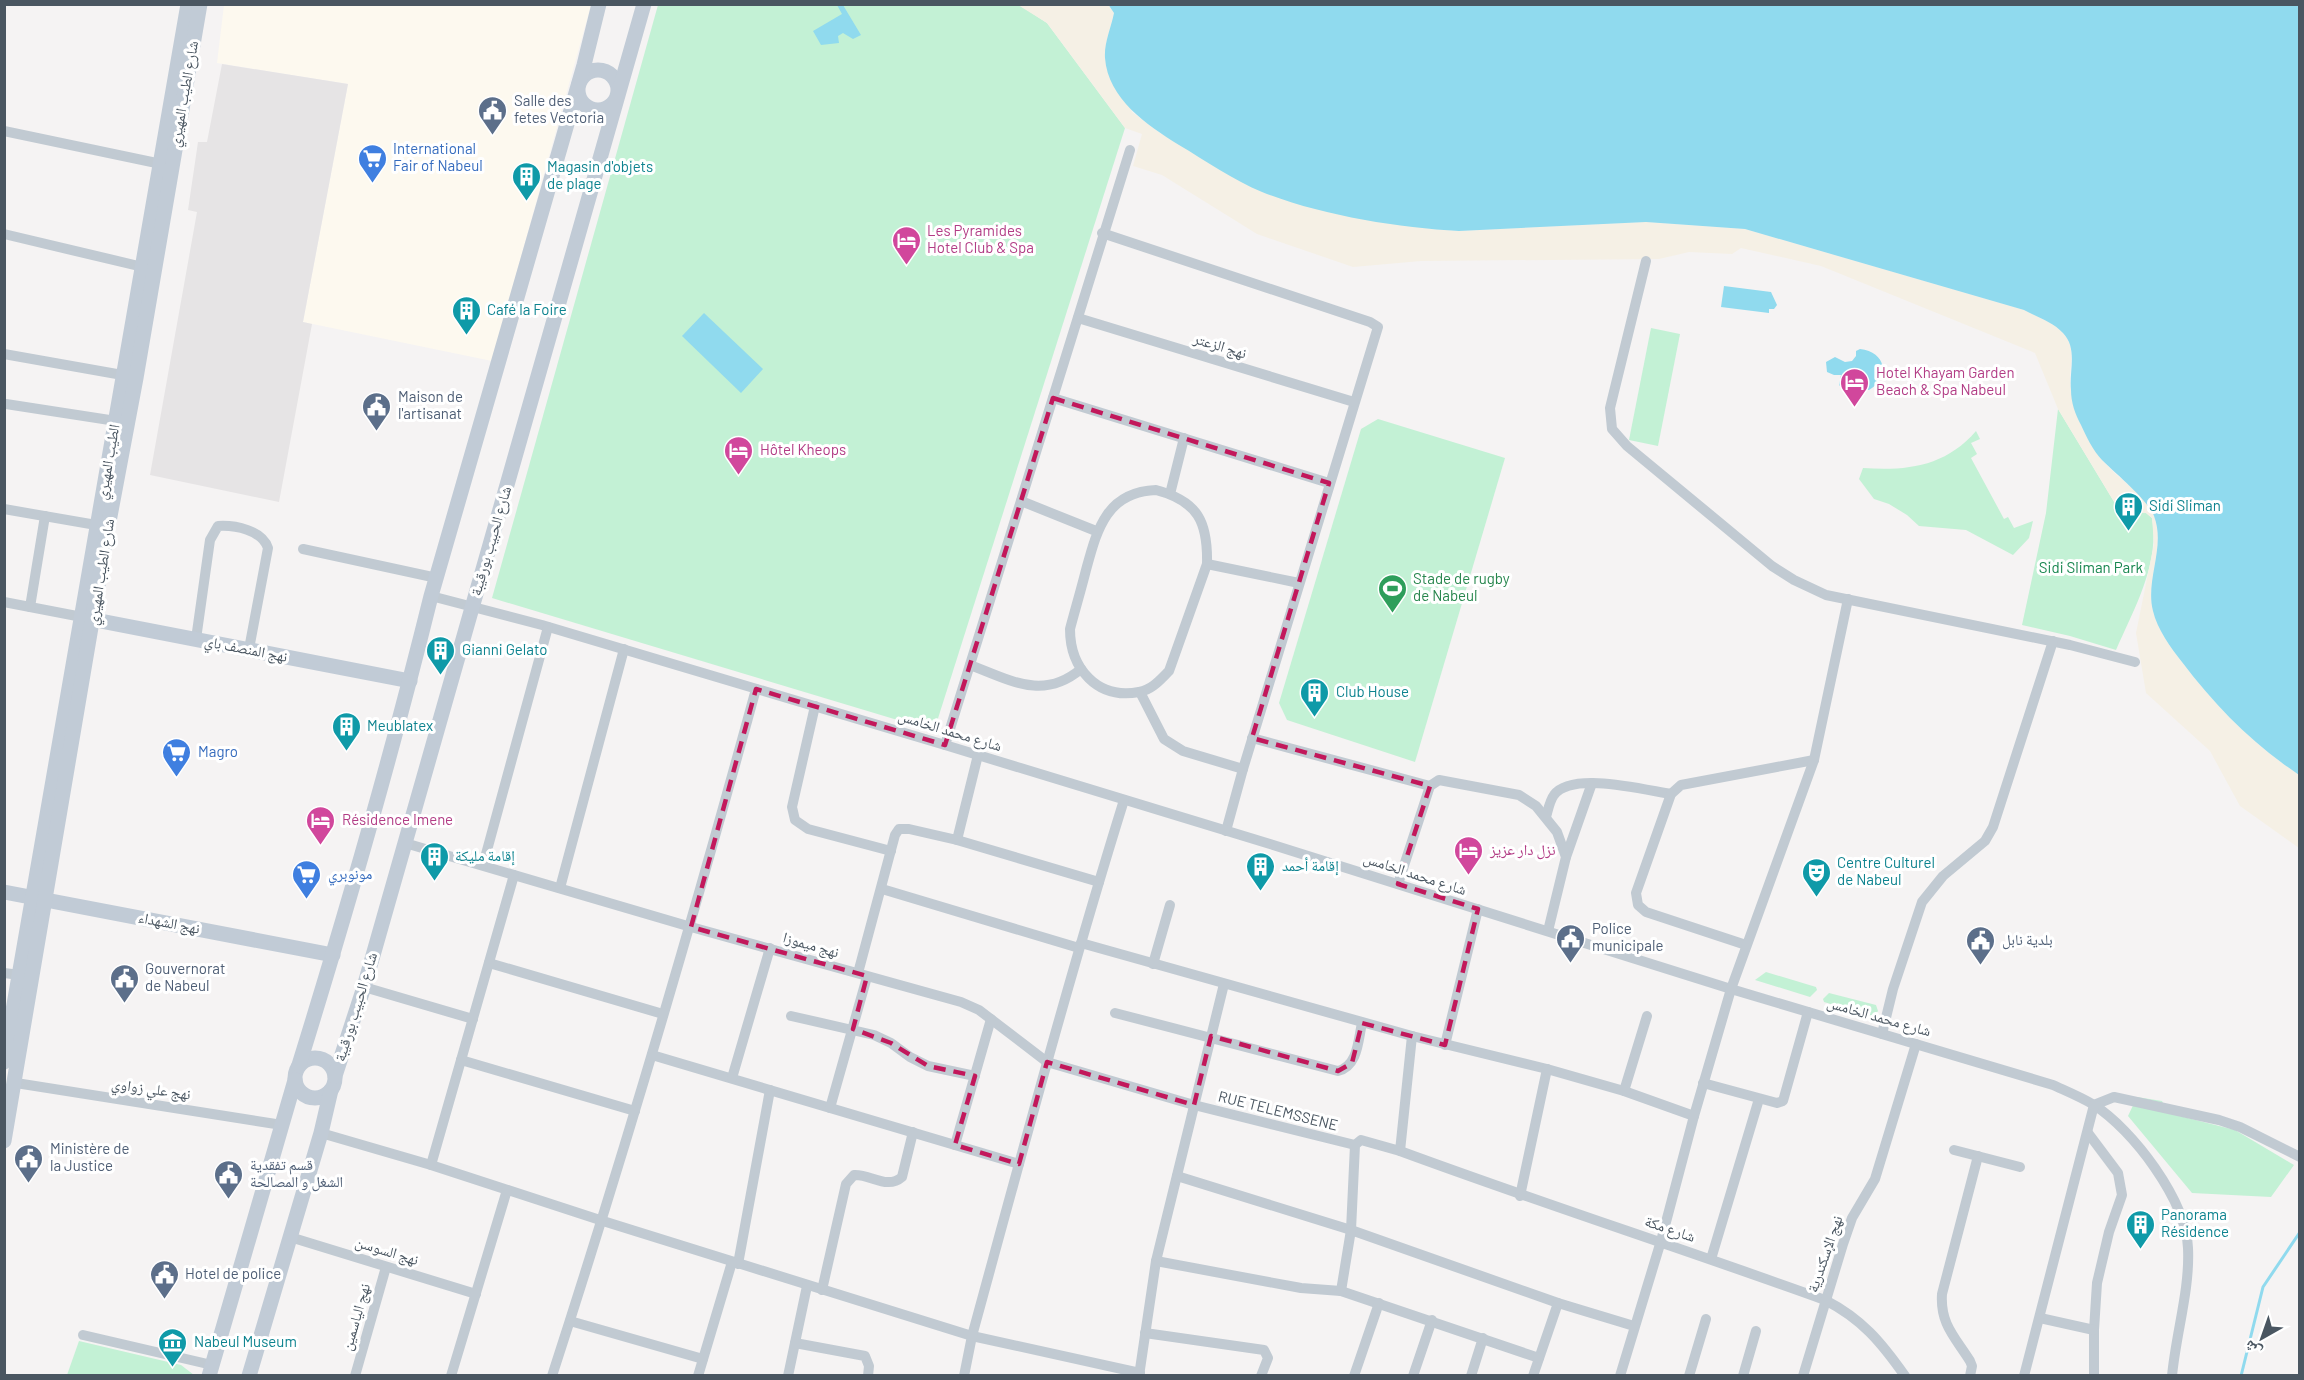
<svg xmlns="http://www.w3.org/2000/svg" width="2304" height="1380" font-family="Barlow,'Noto Naskh Arabic',sans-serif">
	<rect width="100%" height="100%" fill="#f5f3f3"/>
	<path fill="#fdf9ef" d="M224,5H591L492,361L303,322L348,84L217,63Z"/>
	<path fill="#e6e4e5" d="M222,64L348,84L303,322L312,324L279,502L150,475L197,212L188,210L198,142H207Z"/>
	<g fill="#c3f1d5">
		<path d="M1018,4L1047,23L1125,128L934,731L492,598L658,5Z"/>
		<path d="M1651,328L1680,334L1658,446L1629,440Z"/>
		<path d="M2058,409L2119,510L2146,513L2152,518C2160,564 2134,609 2116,650L2070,636L2022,625L2046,513Z"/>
		<path d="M1378,419L1505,458L1415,762L1287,720L1279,703L1361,429Z"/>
		<path d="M1976,431L1980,439L1971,443L1977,454L1971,458L2004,519L2008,517L2014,528L2033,521L2029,538L2013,555L1966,530L1919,526L1907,515L1889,504L1874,499L1859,479L1863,468C1906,471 1945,467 1976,431Z"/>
		<path d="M1766,972L1816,987L1817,990L1810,997L1755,980Z"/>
		<path d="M1829,993L1876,1005L1878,1011L1874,1017L1870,1016L1824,1002L1823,999Z"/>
		<path d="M2137,1097L2162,1101L2168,1113L2235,1130L2294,1165L2271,1197L2192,1193L2128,1116Z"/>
		<path d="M79,1341L181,1365L194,1375H67Z"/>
	</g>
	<path fill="#f5f0e5" d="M1108,4L1114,13L1106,44L1132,112L1160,133L1262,192L1345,215L1431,229L1459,231L1646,222L1745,229L2024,310C2037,317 2053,322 2063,333C2075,347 2071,360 2070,376C2070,392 2074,410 2081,425C2086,435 2092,447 2099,456C2113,476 2146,494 2154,516C2166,547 2145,580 2153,611C2157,629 2171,648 2182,662C2217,708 2252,743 2299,775V848L2240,806L2210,751L2146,693L2136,633L2154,544L2152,518L2146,513L2119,510L2058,409L2035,353L1821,266L1741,248L1732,254L1689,252L1659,259L1421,261L1353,267L1257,234L1162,175L1133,166L1142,134L1125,128L1047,23L1018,5Z"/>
	<g fill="#90daee">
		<path d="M1108,4L2299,5V775C2252,743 2217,708 2182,662C2171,648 2157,629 2153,611C2145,580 2166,547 2154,516C2148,500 2115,473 2102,460C2093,451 2086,436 2081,425C2075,414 2071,402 2071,390C2069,370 2078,349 2063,333C2053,322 2037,317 2024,310L1745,229L1646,222L1459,231C1398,228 1319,215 1262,192C1233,180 1206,161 1179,145C1147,125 1108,99 1105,58C1104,43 1111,28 1114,13Z"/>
		<path d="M837,5H843L861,35L853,39L843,33L838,36L839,43L821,45L813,31L842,14Z"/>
		<path d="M1724,286L1771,292L1777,305L1774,309H1769V313L1721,307Z"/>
		<path d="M704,313L763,369L741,393L682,336Z"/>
		<path d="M1860,349C1886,352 1891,377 1869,390L1853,388L1844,390L1839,385L1841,375H1834L1827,372L1826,362L1835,357L1845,362L1852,361L1856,356V351Z"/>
	</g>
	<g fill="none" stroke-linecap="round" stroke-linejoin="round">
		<path stroke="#90daee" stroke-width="3" d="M2241,1376L2263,1287L2300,1232"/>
		<g stroke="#c1cad2" stroke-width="10">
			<path d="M4,131L166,165"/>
			<path d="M1102,233L1370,322L1378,327L1243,769L1226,831"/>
			<path d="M4,234L147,268"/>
			<path d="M1646,261L1610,408L1612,429L1627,446L1772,566L1794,580L1826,595L2070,645L2135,662"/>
			<path d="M1078,318L1354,402"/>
			<path d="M4,354L128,376"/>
			<path d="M1053,398L1329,483"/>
			<path d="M6,404L116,421"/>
			<path d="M1156,490C1198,501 1208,522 1207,564L1169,671C1161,679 1152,690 1139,692C1097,700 1070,668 1070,629C1075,610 1081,590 1086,570C1097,530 1106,492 1156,490Z"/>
			<path d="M1170,494L1184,438"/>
			<path d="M1021,501L1096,531"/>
			<path d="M4,509L102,526"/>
			<path d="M303,549L437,578"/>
			<path d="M1207,564L1299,583"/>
			<path d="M431,596L542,625L945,745L1270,844L1731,989L2053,1085C2066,1091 2081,1097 2094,1105C2133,1130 2186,1200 2188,1248C2190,1290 2176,1333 2172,1376"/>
			<path d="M4,602L82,617"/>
			<path d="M30,607L45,516"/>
			<path d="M196,639L210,540L218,526C235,525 262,530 268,548L249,649"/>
			<path d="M970,665C1010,680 1043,701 1081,669"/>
			<path d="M1140,692L1164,739L1183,751L1243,769"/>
			<path d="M815,706L792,807L795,820L808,829L891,851"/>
			<path d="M1252,738L1430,786"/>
			<path d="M945,745L1130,150"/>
			<path d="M1546,817C1548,810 1550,800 1554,795C1572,771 1645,790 1671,794"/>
			<path d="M957,840L1099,882"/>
			<path d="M405,843L691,927L961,1002L979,1010L1047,1062L1194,1105L1355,1145"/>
			<path d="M1566,857L1592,783"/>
			<path d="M483,865L548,627"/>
			<path d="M1398,884L1430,786L1439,780L1519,795L1536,806L1557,832L1566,857L1548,931"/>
			<path d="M560,888L624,649"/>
			<path d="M882,889L1079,948"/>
			<path d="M1081,943L1412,1036L1547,1069L1624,1091L1694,1116"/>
			<path d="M1746,945L1646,912L1638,905L1636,893L1671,794L1681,785L1814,760"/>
			<path d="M489,963L663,1014"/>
			<path d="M1153,964L1170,905"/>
			<path d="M4,973L20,975"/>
			<path d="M858,973L895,835L899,829H909L957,840L978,755"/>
			<path d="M364,987L473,1019"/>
			<path d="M1115,1013L1338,1071C1358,1066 1358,1041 1362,1023"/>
			<path d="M791,1016L874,1035L891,1043L910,1057L928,1066L975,1076"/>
			<path d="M1882,1034L1893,989L1922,902L1943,876L1985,841L1993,827L2053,641"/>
			<path d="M1445,1045L1478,909"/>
			<path d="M652,1055L1019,1164"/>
			<path d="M461,1060L635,1111"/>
			<path d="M732,1078L770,948"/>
			<path d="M16,1083L282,1125"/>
			<path d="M1703,1083L1777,1103L1783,1101L1808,1012"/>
			<path d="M1624,1091L1647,1016"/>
			<path d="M830,1108L867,977"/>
			<path d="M321,1133L431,1165L603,1221L972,1336L1140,1373"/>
			<path d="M2088,1133L2118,1173L2122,1195L2109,1232L2097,1283L2094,1330V1376"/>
			<path d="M955,1145L991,1019"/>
			<path d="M1954,1150L2020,1167"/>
			<path d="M1400,1151C1541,1203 1684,1249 1825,1300C1862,1319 1881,1342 1905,1376"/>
			<path d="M431,1165L514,875"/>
			<path d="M1177,1176L1351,1230L1558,1303L1533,1376"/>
			<path d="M1520,1196L1547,1069"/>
			<path d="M290,1237L476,1294"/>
			<path d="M1711,1259L1759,1099"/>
			<path d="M1156,1261L1301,1288L1341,1291L1539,1358"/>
			<path d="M738,1264L770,1090"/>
			<path d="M822,1290L846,1184L854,1175C871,1174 887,1190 902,1177L913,1132"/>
			<path d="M1341,1291L1351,1230L1355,1145L1361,1140L1400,1151L1412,1036"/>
			<path d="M1558,1303L1634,1326"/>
			<path d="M2040,1318L2094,1330"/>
			<path d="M570,1321L703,1359"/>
			<path d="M1145,1333L1264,1350L1268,1358L1261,1376"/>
			<path d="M83,1335L212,1365"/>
			<path d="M795,1343L865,1356L869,1366L868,1376"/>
			<path d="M355,1376L386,1267"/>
			<path d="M451,1376L507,1190"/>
			<path d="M552,1376C626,1148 693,919 756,689"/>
			<path d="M698,1376L732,1262"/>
			<path d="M788,1376L807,1286"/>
			<path d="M964,1376L972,1336C1021,1157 1069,977 1124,800"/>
			<path d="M1139,1376L1156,1261L1224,984"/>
			<path d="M1354,1376L1379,1303"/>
			<path d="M1413,1376L1432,1320"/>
			<path d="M1471,1376L1483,1338"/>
			<path d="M1620,1376L1661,1241L1694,1116L1731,989L1814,760L1848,599"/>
			<path d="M1689,1376L1706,1319"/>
			<path d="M1743,1376L1756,1331"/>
			<path d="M1803,1376L1843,1244L1852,1218L1875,1179L1916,1044"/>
			<path d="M1970,1376L1972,1366L1970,1361C1955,1337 1940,1324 1942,1294L1978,1156"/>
			<path d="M2024,1376L2094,1105L2114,1097L2219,1120L2240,1127L2300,1157"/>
		</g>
		<g stroke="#c1cbd6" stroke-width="15">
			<circle cx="598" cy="90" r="20"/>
			<path d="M85,618L410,681"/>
			<path d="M4,892L333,955"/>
			<circle cx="315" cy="1078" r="20"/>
			<path d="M4,1062L188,4"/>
			<path d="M299,1065C347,910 392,754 431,596L584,65L599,4"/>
			<path d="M335,1076L364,987L644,4"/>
			<path d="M4,1141L108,527L136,378L200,4"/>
			<path d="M209,1376L295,1080"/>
			<path d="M249,1376L321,1133L331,1090"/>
		</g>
	</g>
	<path fill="none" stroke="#c2185b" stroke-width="4.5" stroke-dasharray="12 8" stroke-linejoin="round" d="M1053,398L1329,483L1252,738L1430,786L1398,884L1478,909L1445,1045L1362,1023L1352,1063L1338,1071L1211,1036L1194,1105L1047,1062L1019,1164L955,1145L975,1076L928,1066L891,1043L853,1029L867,976L691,927L756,689L945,745Z"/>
	<defs>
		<symbol id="civic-pin" viewBox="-11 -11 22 30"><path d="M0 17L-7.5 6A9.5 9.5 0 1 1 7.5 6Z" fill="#5c6f8a" stroke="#fff"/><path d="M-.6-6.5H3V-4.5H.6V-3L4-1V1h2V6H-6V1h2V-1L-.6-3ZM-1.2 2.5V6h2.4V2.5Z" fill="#fff"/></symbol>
		<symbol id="supermarket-pin" viewBox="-11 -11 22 30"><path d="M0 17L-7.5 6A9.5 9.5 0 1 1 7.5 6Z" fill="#3f7fe0" stroke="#fff"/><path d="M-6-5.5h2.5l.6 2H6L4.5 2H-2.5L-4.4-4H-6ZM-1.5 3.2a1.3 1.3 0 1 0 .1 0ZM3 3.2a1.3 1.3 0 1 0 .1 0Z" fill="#fff"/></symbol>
		<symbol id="building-pin" viewBox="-11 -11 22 30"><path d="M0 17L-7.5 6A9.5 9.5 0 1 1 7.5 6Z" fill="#0f9aa8" stroke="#fff"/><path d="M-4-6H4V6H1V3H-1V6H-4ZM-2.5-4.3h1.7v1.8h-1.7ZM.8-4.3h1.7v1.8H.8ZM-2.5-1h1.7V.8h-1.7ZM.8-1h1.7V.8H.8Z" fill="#fff"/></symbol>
		<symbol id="hotel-pin" viewBox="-11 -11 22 30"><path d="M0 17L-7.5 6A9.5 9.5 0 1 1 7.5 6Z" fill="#d1479c" stroke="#fff"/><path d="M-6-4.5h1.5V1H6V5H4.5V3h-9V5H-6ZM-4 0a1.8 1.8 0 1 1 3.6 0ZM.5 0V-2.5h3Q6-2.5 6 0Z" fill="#fff"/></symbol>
		<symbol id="stadium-pin" viewBox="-11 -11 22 30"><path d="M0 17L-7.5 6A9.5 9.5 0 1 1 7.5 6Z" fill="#2e9e5b" stroke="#fff"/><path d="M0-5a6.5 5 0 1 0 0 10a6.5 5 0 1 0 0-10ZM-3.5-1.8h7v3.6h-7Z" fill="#fff"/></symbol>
		<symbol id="theatre-pin" viewBox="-11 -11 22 30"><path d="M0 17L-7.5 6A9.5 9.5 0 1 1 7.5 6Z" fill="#0f9aa8" stroke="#fff"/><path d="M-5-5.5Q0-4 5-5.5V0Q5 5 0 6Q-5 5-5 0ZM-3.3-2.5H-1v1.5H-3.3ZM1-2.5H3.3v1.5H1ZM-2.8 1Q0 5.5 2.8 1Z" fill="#fff"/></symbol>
		<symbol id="museum-pin" viewBox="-11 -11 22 30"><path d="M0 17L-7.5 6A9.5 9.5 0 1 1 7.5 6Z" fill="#0f9aa8" stroke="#fff"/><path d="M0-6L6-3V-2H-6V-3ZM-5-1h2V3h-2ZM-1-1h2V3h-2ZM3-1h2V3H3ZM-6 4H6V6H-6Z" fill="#fff"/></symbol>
	</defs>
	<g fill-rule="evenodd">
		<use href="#civic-pin" x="476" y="94" width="33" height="45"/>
		<use href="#supermarket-pin" x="356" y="142" width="33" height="45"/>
		<use href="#building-pin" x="510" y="160" width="33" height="45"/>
		<use href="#hotel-pin" x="890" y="224" width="33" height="45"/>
		<use href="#building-pin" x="450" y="294" width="33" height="45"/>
		<use href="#hotel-pin" x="1838" y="366" width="33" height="45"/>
		<use href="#civic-pin" x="360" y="390" width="33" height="45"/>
		<use href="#hotel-pin" x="722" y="434" width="33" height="45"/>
		<use href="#building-pin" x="2112" y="490" width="33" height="45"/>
		<use href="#stadium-pin" x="1376" y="572" width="33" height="45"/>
		<use href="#building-pin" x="424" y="634" width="33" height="45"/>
		<use href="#building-pin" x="1298" y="676" width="33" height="45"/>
		<use href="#building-pin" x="330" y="710" width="33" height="45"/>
		<use href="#supermarket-pin" x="160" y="736" width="33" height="45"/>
		<use href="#hotel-pin" x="304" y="804" width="33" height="45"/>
		<use href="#hotel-pin" x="1452" y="834" width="33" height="45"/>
		<use href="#building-pin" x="418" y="840" width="33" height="45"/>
		<use href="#building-pin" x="1244" y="850" width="33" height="45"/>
		<use href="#theatre-pin" x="1800" y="856" width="33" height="45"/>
		<use href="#supermarket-pin" x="290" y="858" width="33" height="45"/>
		<use href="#civic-pin" x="1554" y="922" width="33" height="45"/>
		<use href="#civic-pin" x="1964" y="924" width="33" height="45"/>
		<use href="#civic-pin" x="108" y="962" width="33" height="45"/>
		<use href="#civic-pin" x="12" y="1142" width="33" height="45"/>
		<use href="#civic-pin" x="212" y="1158" width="33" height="45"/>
		<use href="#building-pin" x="2124" y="1208" width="33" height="45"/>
		<use href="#civic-pin" x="148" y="1258" width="33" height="45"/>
		<use href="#museum-pin" x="156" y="1326" width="33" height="45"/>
	</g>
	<g text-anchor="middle" stroke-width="6" stroke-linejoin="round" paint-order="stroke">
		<g font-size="15" fill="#4a5661" stroke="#fff">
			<text transform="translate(184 94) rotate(-80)" y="5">شارع الطيب المهيري</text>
			<text transform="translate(1220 346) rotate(17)" y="5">نهج الزعتر</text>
			<text transform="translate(108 462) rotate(-80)" y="5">الطيب المهيري</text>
			<text transform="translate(491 541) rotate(-74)" y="5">شارع الحبيب بورقيبة</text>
			<text transform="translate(101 572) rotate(-81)" y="5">شارع الطيب المهيري</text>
			<text transform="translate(246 649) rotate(11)" y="5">نهج المنصف باي</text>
			<text transform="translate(950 731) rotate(17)" y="5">شارع محمد الخامس</text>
			<text transform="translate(1415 874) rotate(18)" y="5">شارع محمد الخامس</text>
			<text transform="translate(169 923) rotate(11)" y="5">نهج الشهداء</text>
			<text transform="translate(811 945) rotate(16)" y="5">نهج ميموزا</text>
			<text transform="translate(356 1007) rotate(-73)" y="5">شارع الحبيب بورقيبة</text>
			<text transform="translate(1879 1017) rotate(16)" y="5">شارع محمد الخامس</text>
			<text transform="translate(151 1089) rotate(8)" y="5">نهج علي زواوي</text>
			<text transform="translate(1278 1111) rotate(14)" y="5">RUE TELEMSSENE</text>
			<text transform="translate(1670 1229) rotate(19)" y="5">شارع مكة</text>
			<text transform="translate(387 1251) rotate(17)" y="5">نهج السوسن</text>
			<text transform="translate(1825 1254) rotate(-71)" y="5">نهج الإسكندرية</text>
			<text transform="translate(356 1317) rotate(-74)" y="5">نهج الياسمين</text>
		</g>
		<g font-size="15" fill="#4e5e75" stroke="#fff" text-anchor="start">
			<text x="514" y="106">Salle des<tspan x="514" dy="17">fetes Vectoria</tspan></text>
			<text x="398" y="402">Maison de<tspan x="398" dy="17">l'artisanat</tspan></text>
			<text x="1592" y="934">Police<tspan x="1592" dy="17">municipale</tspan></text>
			<text x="2002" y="945">بلدية نابل</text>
			<text x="145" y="974">Gouvernorat<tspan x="145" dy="17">de Nabeul</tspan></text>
			<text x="50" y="1154">Ministère de<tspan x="50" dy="17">la Justice</tspan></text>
			<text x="250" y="1170">قسم تفقدية<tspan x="250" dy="17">الشغل و المصالحة</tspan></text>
			<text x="185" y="1279">Hotel de police</text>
		</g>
		<g font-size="15" fill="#366cbe" stroke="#fff" text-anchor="start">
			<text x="393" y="154">International<tspan x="393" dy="17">Fair of Nabeul</tspan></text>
			<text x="198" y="757">Magro</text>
			<text x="328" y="879">مونوبري</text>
		</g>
		<g font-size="15" fill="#0d838f" stroke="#fff" text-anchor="start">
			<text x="547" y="172">Magasin d'objets<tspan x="547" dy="17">de plage</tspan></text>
			<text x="487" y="315">Café la Foire</text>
			<text x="2149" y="511">Sidi Sliman</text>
			<text x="462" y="655">Gianni Gelato</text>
			<text x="1336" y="697">Club House</text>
			<text x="367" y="731">Meublatex</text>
			<text x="455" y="861">إقامة مليكة</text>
			<text x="1837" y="868">Centre Culturel<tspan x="1837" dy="17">de Nabeul</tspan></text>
			<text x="1282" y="871">إقامة أحمد</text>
			<text x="2161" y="1220">Panorama<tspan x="2161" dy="17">Résidence</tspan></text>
			<text x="194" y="1347">Nabeul Museum</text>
		</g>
		<g font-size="15" fill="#b23c85" stroke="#fff" text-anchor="start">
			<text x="927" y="236">Les Pyramides<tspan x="927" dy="17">Hotel Club &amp; Spa</tspan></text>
			<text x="1876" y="378">Hotel Khayam Garden<tspan x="1876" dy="17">Beach &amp; Spa Nabeul</tspan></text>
			<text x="760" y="455">Hôtel Kheops</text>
			<text x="342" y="825">Résidence Imene</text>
			<text x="1490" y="855">نزل دار عزيز</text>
		</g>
		<g font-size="15" fill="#17864f" stroke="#fff">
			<text x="2091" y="573">Sidi Sliman Park</text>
		</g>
		<g font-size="15" fill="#27864d" stroke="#fff" text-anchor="start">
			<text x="1413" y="584">Stade de rugby<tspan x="1413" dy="17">de Nabeul</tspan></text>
		</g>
	</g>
	<rect width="2304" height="1380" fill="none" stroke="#4a5661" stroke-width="12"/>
	<g transform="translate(2262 1338) rotate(220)" stroke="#ffffff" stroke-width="4.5" paint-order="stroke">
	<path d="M0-4.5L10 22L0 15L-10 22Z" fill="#4a5661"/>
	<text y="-9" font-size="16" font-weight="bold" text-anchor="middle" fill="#4a5661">ش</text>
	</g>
</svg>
